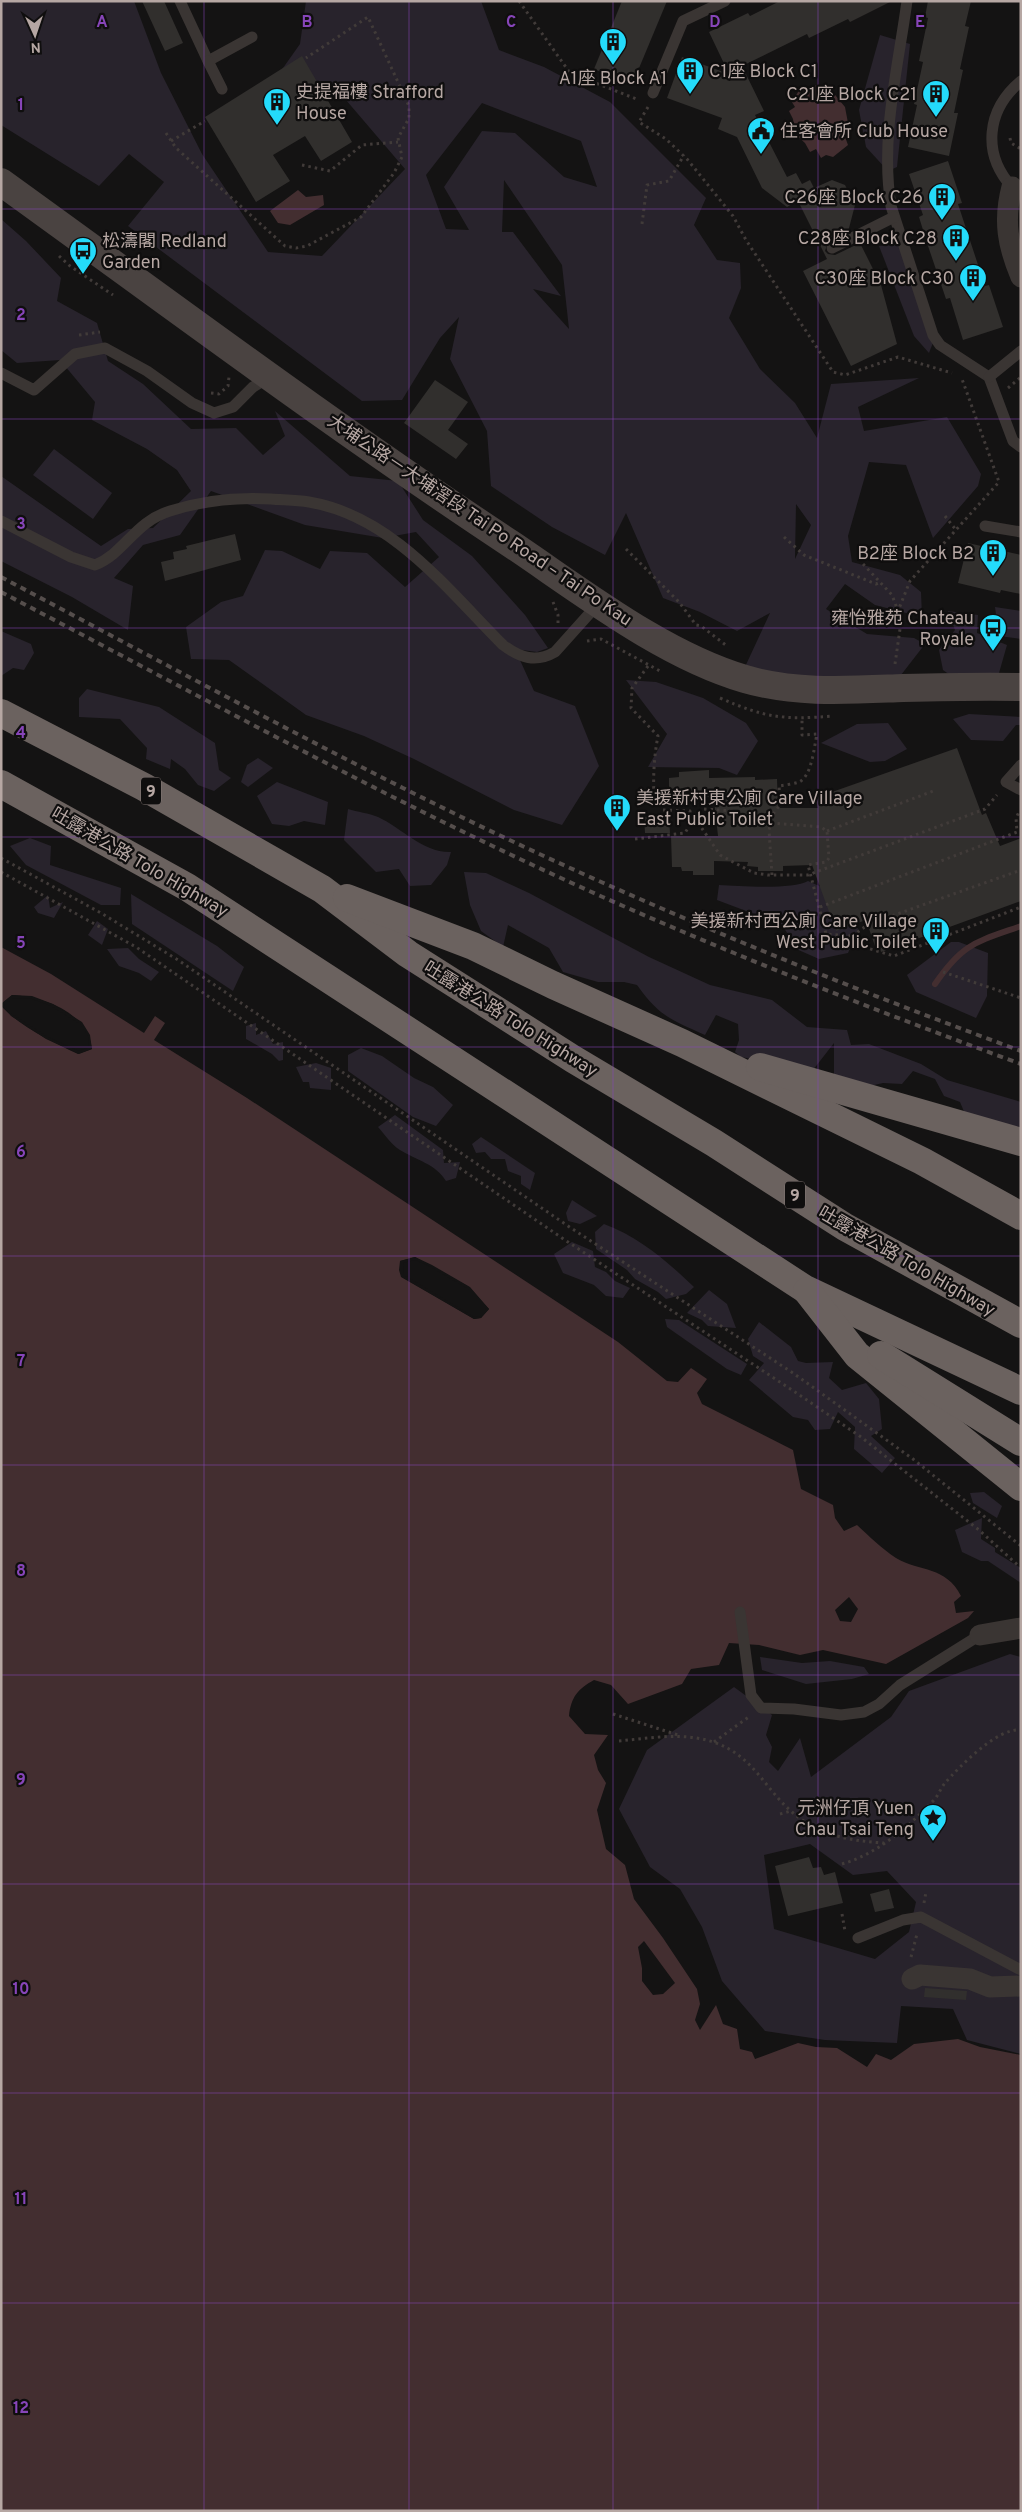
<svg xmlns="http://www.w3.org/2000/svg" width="1022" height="2512" font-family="Overpass,'Noto Sans TC',sans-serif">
	<rect width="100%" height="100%" fill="#141313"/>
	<g fill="#28232c" fill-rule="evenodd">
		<path d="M1,1H134L161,73L202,154L268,252L322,256L405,169L334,86L310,90L271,85L300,44L306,1H481L499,50L544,67L610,102L706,198L694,225L717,260L740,263L741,288L729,318L760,369L795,403L817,438L831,384L919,378L858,407L864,431L947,417L981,474L978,486L933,538L906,465L869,462L848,536L852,562L900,575L921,592L922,617L875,605L845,584L826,609L867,634L914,638L925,644L901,675L788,695L744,669L770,613L737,631L700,612L663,598L626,513L605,555L552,527L491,486L487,431L450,359L459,317L440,338L402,400L362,401L128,226L164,182L129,154L99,186L1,125ZM482,103L581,141L597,187L564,177L515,133L482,131L444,187L469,230L446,229L426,175ZM504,180L562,265L569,329L533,289L561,296L513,232H502ZM796,504L811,525L795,559V558Z"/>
		<path d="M880,35L910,44L897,167L888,171L866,147L859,110Z"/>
		<path d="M1,219L26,241L61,278L57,301L97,323L108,361L143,384L191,429L236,428L263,455L285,436L275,411L350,476L398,481L423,520L472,556L525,615L548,648L537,652L515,649L534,691L575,706L599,766L562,825L514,810L414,759L364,736L306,715L229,660L191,659L186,627L221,602L243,596L265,550L282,551L320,569L330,551L367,553L405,587L439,557L416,532L383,538L305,525L211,491L180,535L143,545L114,578L133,586L128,630L72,597L1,561V476L101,546L128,529L153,528L191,491L177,470L147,449L92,420L95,402L60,360L17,363L1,350Z"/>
		<path d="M907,242L937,332L929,353L914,336L879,246Z"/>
		<path d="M54,449L112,493L93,519L33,475Z"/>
		<path d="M995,607L1021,611V639L999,636Z"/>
		<path d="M948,611L978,615L977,633L1007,645L999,673L992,683L964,685L943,670L939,650L955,630Z"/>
		<path d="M1,631L31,644L34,653L24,670L13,668L1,676Z"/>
		<path d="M626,680L656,682L703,698L746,723L758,741L737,775L719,768L648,767L667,734Z"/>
		<path d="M87,689L159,707L215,743L219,770L231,778L214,791L198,785L185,769L171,759L170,769L146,759L147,748L120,719L79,717V698Z"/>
		<path d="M969,714L1021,717V725H1016L1003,741L971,740L953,719Z"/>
		<path d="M888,723L907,749L885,761L870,762L821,743L857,724Z"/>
		<path d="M258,758L273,768L248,787L241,782L247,765Z"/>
		<path d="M277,782L328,802L325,825L304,821L289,826L272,824L257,796Z"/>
		<path d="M348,809C357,812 369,813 378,817C402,828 423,853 451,852L447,865L431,885L410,886L399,869L376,872L344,840Z"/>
		<path d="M30,838L51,846L50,865L121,888L120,905H101L26,865L10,846Z"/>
		<path d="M464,872L486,873L529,893L649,957L710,985L772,1000L807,1027L847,1030L851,1045L869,1044L921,1064L947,1080L1021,1102V1128L965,1114L960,1102L944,1096L935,1079L913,1071L902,1084L883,1083L861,1088L834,1076V1043L813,1070L741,1057L735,1052L739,1040L738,1024L716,1015L705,1035C670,1019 660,1017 637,985L624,982H598L563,972L549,948L508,925L503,947L481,931L470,905Z"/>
		<path d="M808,881L835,893L858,929L848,953L819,959L794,948L788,934L781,924L717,900L719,885C740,886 793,890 808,881Z"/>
		<path d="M131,894L217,946L244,967L233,991L132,924Z"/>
		<path d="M48,895L50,908L63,902L54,918L38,913L34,907Z"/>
		<path d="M97,921L108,929L102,945L88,935Z"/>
		<path d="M951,942H959L988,953L987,996L976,1018L916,992L907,975Z"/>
		<path d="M128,948L139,959L159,972L151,981L139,973L119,966L107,949Z"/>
		<path d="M256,1023V1035L266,1031L273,1044L283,1042V1060L279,1061L272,1054L246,1039V1026Z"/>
		<path d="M361,1048L382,1056L414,1078L433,1087L453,1105L436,1126L413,1117L348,1071V1055Z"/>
		<path d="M316,1063L331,1068V1090L310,1088L309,1082H303L296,1067Z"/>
		<path d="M395,1115L443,1150L444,1163L460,1162L456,1178L446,1181C436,1164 416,1160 400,1150C392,1145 385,1135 378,1127Z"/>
		<path d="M481,1137L535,1173L530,1190L521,1184V1176L508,1171L505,1159H491L485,1152L476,1153L472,1144Z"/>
		<path d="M572,1200L597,1216L580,1224L568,1221L566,1213Z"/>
		<path d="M604,1224C639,1237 667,1261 694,1287L686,1294L666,1299L658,1292L635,1279L627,1270L596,1249L595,1232Z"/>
		<path d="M572,1242L593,1251L595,1267L606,1272L615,1281L630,1288L623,1298L606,1296L594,1285L563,1273L554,1254Z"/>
		<path d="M709,1290L727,1304L736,1328L708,1326L702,1320L687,1313Z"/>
		<path d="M665,1319L679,1320L747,1364L741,1375L727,1369L667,1327Z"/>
		<path d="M759,1322L791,1347L798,1361L806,1363L833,1362L829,1378L842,1390L866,1383L879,1399L882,1429L871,1436L895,1458L882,1473L854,1449L855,1427L838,1412L830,1429L815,1430L808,1420L793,1417L749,1380L764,1363L753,1356L748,1339Z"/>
		<path d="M984,1492L1002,1506L997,1518L973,1503L970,1493Z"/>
		<path d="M982,1518L981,1539L995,1548V1552L1021,1568V1583L988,1561H981L962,1552L955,1530Z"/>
		<path d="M1010,1654L1021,1657V2054L967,2040L953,2009L901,2006L897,2043L825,2040L765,2031L722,1981L702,1927L680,1889L650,1867L619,1809L647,1750L734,1687L772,1715L766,1735L772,1747L769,1762L778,1771L800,1738L811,1777L891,1717L909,1691ZM810,1844L853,1875L887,1871L916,1902L909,1932L875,1959L774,1929L764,1855Z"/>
		<path d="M760,1657L802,1663L830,1661L864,1667L869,1674L852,1679L806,1684L762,1670Z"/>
	</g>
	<g fill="#432e30" fill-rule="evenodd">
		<path d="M818,85L823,95L831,90L845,107L848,123L853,130L844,134L848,145L833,157L826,155L821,158L816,149L810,152L805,143L795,134L793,119L789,111L795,107L790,99L795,97L800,89Z"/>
		<path d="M298,190L306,197L323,195L324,205L290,225L278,223L270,211Z"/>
		<path d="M1,947L51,974L144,1033L155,1016L165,1023L154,1040L247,1098L618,1342L667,1381L678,1382L691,1368L707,1379L697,1393L702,1404L793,1450L801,1489L833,1505L835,1518L844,1531L857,1525C869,1536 882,1549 896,1558C920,1572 946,1566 961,1596L954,1602L956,1613L974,1611L968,1618L886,1664L823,1650L800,1655L759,1645L729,1643L719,1665L691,1669L682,1684L628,1704L611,1685L594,1680C578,1689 571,1697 569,1716L585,1734L608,1735L594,1755L598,1770L606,1783L597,1810L606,1849L625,1865L634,1899L663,1938L697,1989L700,2004L695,2020L700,2030L716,2005L723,2024L737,2029L740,2049L752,2052L755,2059L798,2043L816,2047L837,2048L867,2067L876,2054L891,2060L914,2044L958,2039L980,2047L1021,2055V2511H1V1006C22,1028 51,1041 78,1054L92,1049C87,1012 45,997 12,995L1,1004ZM415,1257L469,1287L489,1309L481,1318L474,1319L402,1277L400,1261ZM849,1597L858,1609L851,1622L840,1621L835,1610ZM644,1941L675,1983L663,1994L653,1995L642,1981V1968L638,1947Z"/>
	</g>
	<g fill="#141313" fill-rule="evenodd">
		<path d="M12,995L32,996L53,1004L82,1022L90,1035L92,1049L79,1054L46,1039L11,1016L1,1004ZM13,998L32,999L51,1006L80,1024L88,1036L89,1047L79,1051L48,1037L12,1014L4,1005Z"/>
		<path d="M415,1257L432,1265L470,1287L489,1309L481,1318L474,1319L401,1277L399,1270L400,1261ZM415,1260L431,1267L468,1289L486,1309L480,1316L474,1317L404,1275L403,1263Z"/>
	</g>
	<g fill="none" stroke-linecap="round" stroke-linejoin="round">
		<path stroke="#432e30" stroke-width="6" d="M935,984C963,943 976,942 1021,926"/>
	</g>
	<g fill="#312f2d">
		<path d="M142,1H164L183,43L165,51Z"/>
		<path d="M622,1H667L632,85L594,69Z"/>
		<path d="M780,1H892L850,22L848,19L809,38L807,34L742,66L764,111L755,115L787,177L796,173L802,184L810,180L814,188L832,180L845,185L855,205L848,232L828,242L825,251L828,254L835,255L860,243L881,285L897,344L851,366L803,271L827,259L798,201L787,207L762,188L737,137L718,129L722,118L667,98L682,57L729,74L709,32L748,13L750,16Z"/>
		<path d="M928,1H971L965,26L969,27L960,69L963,70L954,113H958L949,156L908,147L917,105L914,104L923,62L919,61L928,18L925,17Z"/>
		<path d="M302,56L352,142L321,161L305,136L273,155L290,181L256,202L205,117Z"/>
		<path d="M948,161L962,203L958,204L985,286L989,285L1003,327L963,340L950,298L946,299L927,243L919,217L923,215L909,174Z"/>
		<path d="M435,380L468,402L448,430L468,444L456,459L404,423Z"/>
		<path d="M235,534L241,560L165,581L161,562L174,559L173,552L187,549L186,546Z"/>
		<path d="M968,543L1021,555V594L1001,590L1000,593L958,583Z"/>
		<path d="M957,748L982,815L986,813L1000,846L1021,838V901L881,952L880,948L876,949L866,920L836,931L812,865L783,866V871H758V867L747,866L748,862L714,861V875H693V871H682L681,867H672L671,836H718L714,800H710V797L669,799V778L679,777V772L709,770V778L755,777V780L777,779L778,808H818L815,798Z"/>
		<path d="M669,816L670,833H645L644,817Z"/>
		<path d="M809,1857L813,1868L821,1867L824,1875L835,1872L843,1903L788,1916L775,1866Z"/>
		<path d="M889,1889L894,1908L875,1912L870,1894Z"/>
		<path d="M925,1988L967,1991L966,2000L924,1997Z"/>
	</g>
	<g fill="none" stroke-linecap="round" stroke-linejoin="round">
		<g stroke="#413b39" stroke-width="3" stroke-dasharray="2.5 4" stroke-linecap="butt">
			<path d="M519,1L570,73L639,100"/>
			<path d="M648,107L639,122L666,139L687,159L733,216L746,240L833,372L845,375L898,357L952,373"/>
			<path d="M166,133L176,148L285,246L296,248L307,246L361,217L394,173L402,157L398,138L409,118V106L368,17L306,58"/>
			<path d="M1010,138L1011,143L1021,149"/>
			<path d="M171,141L205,121"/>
			<path d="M302,165L330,171L362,145L398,142"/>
			<path d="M642,224L647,185L669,181L684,155"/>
			<path d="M59,256L70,266L113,295"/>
			<path d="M79,335L100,332"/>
			<path d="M1008,388L1021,377"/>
			<path d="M211,393L219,394L228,386L229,377"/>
			<path d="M945,516L956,530"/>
			<path d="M784,537L804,555L876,584L881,582"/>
			<path d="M626,549L679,602L696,625L701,626L727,646"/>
			<path d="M863,564L892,595L898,611"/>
			<path d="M553,602L558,615V625"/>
			<path d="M587,641L601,639L660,671"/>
			<path d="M895,664L901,622L898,611L910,581L999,482L962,379"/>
			<path d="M648,666L632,688L631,708L658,736C654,756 653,777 654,797L665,800"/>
			<path d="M720,698C766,718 783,720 833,716"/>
			<path d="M704,809L733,811L745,818L773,814L780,805L779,786C785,785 793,784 799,782C812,776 814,747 817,734L802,735V718"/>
			<path d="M663,810L690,811L691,823L699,824L720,855L754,873L768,875H808L985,809L997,795"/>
			<path d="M771,823L821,827L827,831L829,858L826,862L808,865L826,934L852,936L867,948L894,956L1021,907"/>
			<path d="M827,831L936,790"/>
			<path d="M635,839L685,833L691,823"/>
			<path d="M1,858L101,913L178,960L571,1228L793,1373L913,1459L1021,1546"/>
			<path d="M1,872L136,947L565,1240L798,1394L861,1437L979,1530L1021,1568"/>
			<path d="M772,875L769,830L773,814"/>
			<path d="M820,907L1017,832L1016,818L1019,812"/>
			<path d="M852,936L869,924L1021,870"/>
			<path d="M943,972L1021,998"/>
			<path d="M613,1714L678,1735"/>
			<path d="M619,1741C650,1738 684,1732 713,1742C753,1755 764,1788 792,1812C818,1835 850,1841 884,1843"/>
			<path d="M714,1742L750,1716"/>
			<path d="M780,1814L791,1811"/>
			<path d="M842,1864C877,1854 907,1828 932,1802C938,1797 940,1789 945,1783C959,1767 998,1727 1021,1730"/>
			<path d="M924,1903L926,1892"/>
			<path d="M842,1914L845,1931"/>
			<path d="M911,1957L917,1934"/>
		</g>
		<g stroke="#3a3533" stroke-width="11">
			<path d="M180,1L208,61L252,37"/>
			<path d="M907,1C898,68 880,138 891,206L933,335L940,345L989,377L1013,441L1021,447"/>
			<path d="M208,61L222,89"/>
			<path d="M653,93L683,21L725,1"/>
			<path d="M1017,186L1012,187C982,154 986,110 1021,81"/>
			<path d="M832,248L894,217"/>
			<path d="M1,373L34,390L75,354L105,348L147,371L192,403L214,413L233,407L253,387L269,377"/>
			<path d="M989,377L1021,351"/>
			<path d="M1,521L71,557L95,565C125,553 134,522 170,511C201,501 238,497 271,499C283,500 296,500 309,502C392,516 447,589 503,645C520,658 536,663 555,652L598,604"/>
			<path d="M985,526L1021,532"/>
			<path d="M1021,765L1006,782L1021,790"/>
			<path d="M740,1612L751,1695L761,1708L794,1709L841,1715L864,1712L879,1704L900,1685L980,1635"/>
			<path d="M858,1938L903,1920L921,1917L1021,1970"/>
		</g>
		<g stroke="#3a3533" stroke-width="21">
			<path d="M1012,187C1003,221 1008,246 1021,277"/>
			<path d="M980,1635L1021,1628"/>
			<path d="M912,1979L920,1975L970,1979L990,1987L1021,1986"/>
		</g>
		<path stroke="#4a4341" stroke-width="28" d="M1,182C170,304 337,429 511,544C581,591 663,655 745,679C796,694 850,690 903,688C942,687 981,686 1021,687"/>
		<g stroke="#6b625f" stroke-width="28">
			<path d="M1,713L144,787L322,889L408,954L573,1059L714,1143L845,1227L1021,1324"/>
			<path d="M1,784L187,887L805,1289L1021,1391"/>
			<path d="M347,898L473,946L553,985L682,1043L922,1161L1021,1216"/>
			<path d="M760,1067L1021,1142"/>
			<path d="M807,1291L857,1355L1021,1487"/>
			<path d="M881,1355L1021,1442"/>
		</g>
		<g stroke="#554e4c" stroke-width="4" stroke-dasharray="6 5" stroke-linecap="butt">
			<path d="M1,577C160,661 317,747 478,825C655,910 837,983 1021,1051"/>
			<path d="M1,592C198,695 393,803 596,894C735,956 877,1011 1021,1064"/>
		</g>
	</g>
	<path fill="none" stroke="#8745b9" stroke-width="1" stroke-opacity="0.55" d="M204,1V2511M409,1V2511M613,1V2511M818,1V2511M1,209H1021M1,419H1021M1,628H1021M1,837H1021M1,1047H1021M1,1256H1021M1,1465H1021M1,1675H1021M1,1884H1021M1,2093H1021M1,2303H1021"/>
	<defs>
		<symbol id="building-pin" viewBox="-11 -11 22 30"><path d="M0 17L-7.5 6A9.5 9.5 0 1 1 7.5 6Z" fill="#24dbfb" stroke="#0f0e0e"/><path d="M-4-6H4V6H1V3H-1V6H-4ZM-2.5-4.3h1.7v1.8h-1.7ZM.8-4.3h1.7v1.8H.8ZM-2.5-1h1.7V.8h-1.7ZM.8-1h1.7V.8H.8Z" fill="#111"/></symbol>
		<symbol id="civic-pin" viewBox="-11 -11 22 30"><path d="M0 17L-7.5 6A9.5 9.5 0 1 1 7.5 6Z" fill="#24dbfb" stroke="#0f0e0e"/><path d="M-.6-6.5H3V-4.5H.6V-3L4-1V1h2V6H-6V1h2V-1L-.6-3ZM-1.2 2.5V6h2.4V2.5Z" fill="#111"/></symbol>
		<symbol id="bus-pin" viewBox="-11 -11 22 30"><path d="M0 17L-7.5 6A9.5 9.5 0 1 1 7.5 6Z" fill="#24dbfb" stroke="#0f0e0e"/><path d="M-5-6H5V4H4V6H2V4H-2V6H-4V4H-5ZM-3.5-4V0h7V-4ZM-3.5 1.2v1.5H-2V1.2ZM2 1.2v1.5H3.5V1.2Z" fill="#111"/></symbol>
		<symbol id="sight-pin" viewBox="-11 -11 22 30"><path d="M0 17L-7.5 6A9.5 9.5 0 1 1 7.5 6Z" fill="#24dbfb" stroke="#0f0e0e"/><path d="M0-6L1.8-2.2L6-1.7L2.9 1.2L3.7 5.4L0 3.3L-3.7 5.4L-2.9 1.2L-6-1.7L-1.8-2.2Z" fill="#111"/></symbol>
	</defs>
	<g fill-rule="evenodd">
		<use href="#building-pin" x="597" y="26" width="32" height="43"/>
		<use href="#building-pin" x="674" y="55" width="32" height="43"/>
		<use href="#building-pin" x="920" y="78" width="32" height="43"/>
		<use href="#building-pin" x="261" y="86" width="32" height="43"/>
		<use href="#civic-pin" x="745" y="115" width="32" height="43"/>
		<use href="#building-pin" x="926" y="181" width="32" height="43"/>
		<use href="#building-pin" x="940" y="222" width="32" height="43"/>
		<use href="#bus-pin" x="67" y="235" width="32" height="43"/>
		<use href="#building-pin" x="957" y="262" width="32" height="43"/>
		<use href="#building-pin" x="977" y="537" width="32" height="43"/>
		<use href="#bus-pin" x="977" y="612" width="32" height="43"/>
		<use href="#building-pin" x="601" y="792" width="32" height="43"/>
		<use href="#building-pin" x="920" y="915" width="32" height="43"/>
		<use href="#sight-pin" x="917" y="1802" width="32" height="43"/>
	</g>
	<g text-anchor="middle" stroke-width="4.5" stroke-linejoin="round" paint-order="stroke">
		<g fill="#0f0e0e" stroke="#847976" stroke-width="1">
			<rect x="141" y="777.5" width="20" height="27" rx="4"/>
			<rect x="785" y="1181.5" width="20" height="27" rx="4"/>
		</g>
		<g font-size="16" font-weight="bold" fill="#b6a7a3">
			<text x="151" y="797">9</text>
			<text x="795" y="1201">9</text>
		</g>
		<g font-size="18" fill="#b6a7a3" stroke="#0f0e0e" text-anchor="end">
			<text x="709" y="77" text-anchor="start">C1座 Block C1</text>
			<text x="613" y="84" text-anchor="middle">A1座 Block A1</text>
			<text x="296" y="98" text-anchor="start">史提福樓 Strafford<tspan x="296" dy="21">House</tspan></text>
			<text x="917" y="100">C21座 Block C21</text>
			<text x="780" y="137" text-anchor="start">住客會所 Club House</text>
			<text x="923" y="203">C26座 Block C26</text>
			<text x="937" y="244">C28座 Block C28</text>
			<text x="102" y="247" text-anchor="start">松濤閣 Redland<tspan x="102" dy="21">Garden</tspan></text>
			<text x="954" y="284">C30座 Block C30</text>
			<text x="974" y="559">B2座 Block B2</text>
			<text x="974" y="624">雍怡雅苑 Chateau<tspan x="974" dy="21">Royale</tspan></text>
			<text x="636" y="804" text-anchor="start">美援新村東公廁 Care Village<tspan x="636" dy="21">East Public Toilet</tspan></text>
			<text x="917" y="927">美援新村西公廁 Care Village<tspan x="917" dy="21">West Public Toilet</tspan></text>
			<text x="914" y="1814">元洲仔頂 Yuen<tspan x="914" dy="21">Chau Tsai Teng</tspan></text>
		</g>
		<g font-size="18" fill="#b6a7a3" stroke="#0f0e0e">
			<text transform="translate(480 520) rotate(34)" y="6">大埔公路－大埔滘段 Tai Po Road – Tai Po Kau</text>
			<text transform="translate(140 862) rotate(30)" y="6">吐露港公路 Tolo Highway</text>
			<text transform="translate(511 1019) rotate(32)" y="6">吐露港公路 Tolo Highway</text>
			<text transform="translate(907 1261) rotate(30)" y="6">吐露港公路 Tolo Highway</text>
		</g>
	</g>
	<g font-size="16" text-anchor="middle" font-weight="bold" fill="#8745b9" stroke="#0f0e0e" stroke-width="4.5" stroke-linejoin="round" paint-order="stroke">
		<text x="102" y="27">A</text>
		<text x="307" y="27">B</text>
		<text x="511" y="27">C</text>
		<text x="715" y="27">D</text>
		<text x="920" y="27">E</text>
		<text x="21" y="110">1</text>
		<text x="21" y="320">2</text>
		<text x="21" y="529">3</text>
		<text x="21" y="738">4</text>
		<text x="21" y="948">5</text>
		<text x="21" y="1157">6</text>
		<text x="21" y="1366">7</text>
		<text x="21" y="1576">8</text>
		<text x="21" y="1785">9</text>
		<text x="21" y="1994">10</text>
		<text x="21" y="2204">11</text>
		<text x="21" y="2413">12</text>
	</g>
	<rect width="1022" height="2512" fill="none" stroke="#b6a7a3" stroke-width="5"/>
	<g transform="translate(35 35) rotate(177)" stroke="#0f0e0e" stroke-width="4" paint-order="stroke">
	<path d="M0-4L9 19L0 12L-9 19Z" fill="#b6a7a3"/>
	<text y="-8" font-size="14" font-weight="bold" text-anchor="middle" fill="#b6a7a3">N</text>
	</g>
</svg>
